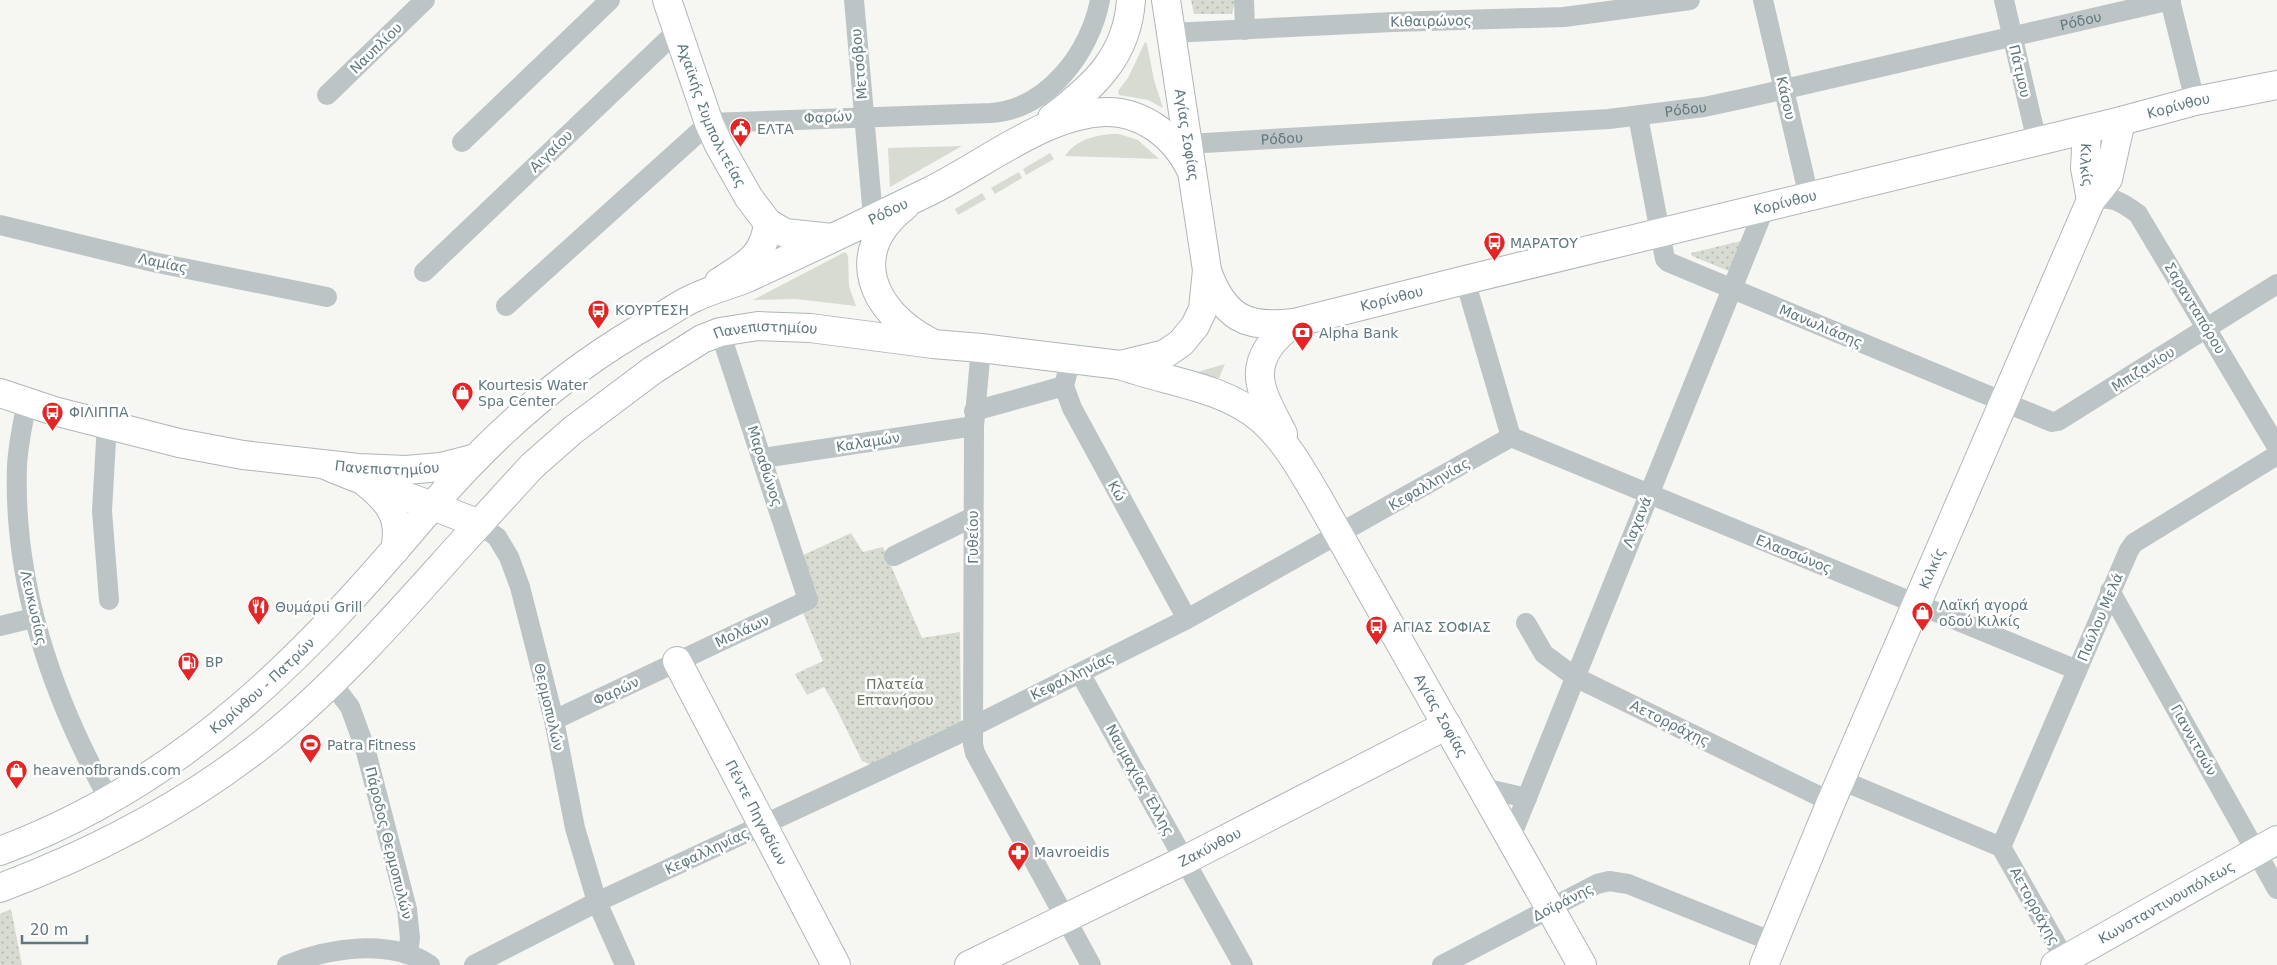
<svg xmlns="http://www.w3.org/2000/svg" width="2277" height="965" font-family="'DejaVu Sans',sans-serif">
	<defs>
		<pattern id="park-dots" width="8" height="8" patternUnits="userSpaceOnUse" patternTransform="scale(1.25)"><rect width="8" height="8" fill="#d7dbd2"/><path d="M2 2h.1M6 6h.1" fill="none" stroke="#b2b6b0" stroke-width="1.8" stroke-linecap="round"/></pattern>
	</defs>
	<rect width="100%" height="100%" fill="#f6f6f3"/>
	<g fill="#d7dbd2">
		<path d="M1145,42L1147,44L1154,80L1163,108L1148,100L1119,95L1118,91L1128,78Z"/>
		<path d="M1119,134L1138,140L1159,159L1065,156C1075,139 1101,133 1119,134Z"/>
		<path d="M962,146L890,187L888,148Z"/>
		<path d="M1050,153L1054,159L1026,175L1023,169Z"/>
		<path d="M1019,172L1022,178L995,194L991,188Z"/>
		<path d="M982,193L986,199L958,215L955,209Z"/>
		<path d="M845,252L848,256L849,286L856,306L796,299L753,300Z"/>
		<path d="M1225,364L1219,378L1194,373Z"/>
	</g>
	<g fill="url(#park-dots)">
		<path d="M1191,0H1235L1232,14H1194Z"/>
		<path d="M1745,240L1731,272L1692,256L1691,253Z"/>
		<path d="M851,533L863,552L883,547L922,638L960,632L961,726L876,767L862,761L835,706L824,687L807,695L795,674L823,661L801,608V556Z"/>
		<path d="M11,909L22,965H0V914Z"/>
	</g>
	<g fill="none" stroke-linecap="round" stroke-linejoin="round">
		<defs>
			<g id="secondary">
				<path id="s2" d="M667,0L709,123L719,145L749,198L768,223L785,233L832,238"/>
				<path id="s3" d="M2087,130L2085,168L2091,200"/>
				<path d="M719,282C745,265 764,258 768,223"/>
				<path id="s4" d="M1120,365C1166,382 1222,386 1261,419C1285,440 1301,469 1317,496L1582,965"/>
				<path d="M1283,434C1276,419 1264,401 1261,384C1255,358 1274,337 1294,323"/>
				<path id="s5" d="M677,661L836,965"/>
				<path id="s6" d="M969,965L1185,860L1447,725"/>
				<path id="s7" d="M1764,965L1831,802L2091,200L2108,179L2121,121"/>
				<path id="s8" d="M2055,965L2277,840"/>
			</g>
			<g id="primary">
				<path d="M1052,118C1094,86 1127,57 1131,0"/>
				<path d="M905,206C845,253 872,312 930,342"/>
				<path id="s9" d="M1207,271C1224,317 1245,329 1294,323L1465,280L2121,121L2195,101L2277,85"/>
				<path id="s10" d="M0,393L54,411L179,443L243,455L358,468L406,470L441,467L476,458"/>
				<path id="s11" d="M325,465C376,487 428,503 479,524L532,466L573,430L653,370L702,339L720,332L758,326L810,328L933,344L981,348L1120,365L1165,354L1181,343L1195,326L1203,309L1207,270L1166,0"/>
				<path id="s12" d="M433,505C498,429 570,367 657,319C670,312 683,302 696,297C713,289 730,285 747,278C808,250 869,221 930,191C983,165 1045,114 1105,112C1141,111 1174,135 1190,168"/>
			</g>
			<g id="highway">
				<path d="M365,482C390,502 402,517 395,550"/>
				<path id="s13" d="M0,851C187,781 308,654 433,505"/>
				<path d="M0,888C101,850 199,798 282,728C354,667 416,593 479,524"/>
			</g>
		</defs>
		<use href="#secondary" stroke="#afb8ba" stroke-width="30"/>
		<use href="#primary" stroke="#aeb6b8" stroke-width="30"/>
		<use href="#highway" stroke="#b0b7b9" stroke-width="30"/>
		<g stroke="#bdc4c6" stroke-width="20">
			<path d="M854,0L873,217"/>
			<path d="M1244,0L1245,30"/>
			<path d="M1763,0L1809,197"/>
			<path d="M2004,0L2037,142"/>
			<path d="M2170,0L2195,101"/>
			<path d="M1171,33L1393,22L1564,17L1690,0"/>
			<path d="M327,95L425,0"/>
			<path d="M1638,116L1665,259L1668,262L2052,422L2058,421L2277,284"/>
			<path d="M462,142L610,0"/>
			<path id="s1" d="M1188,144L1609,119L1704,107L1746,98L2171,0"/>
			<path d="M2091,200C2111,195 2122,202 2138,214L2277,447"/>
			<path d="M0,225L153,262L327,297"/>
			<path d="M424,272L678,30"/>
			<path d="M506,306L709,123L991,113C1048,109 1090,52 1100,0"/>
			<path d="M981,348L974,426L973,744L975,753L1091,965"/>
			<path d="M1071,358L1064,386L1072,408L1187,619"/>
			<path d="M27,402C23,423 18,444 17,466C13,584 53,699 110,801"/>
			<path d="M974,411L1064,386"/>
			<path d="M107,423L102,511L109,600"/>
			<path d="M1511,437L2077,670"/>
			<path d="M763,458L974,426"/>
			<path d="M479,524L497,537L509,557L520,587L554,720L575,828L597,902L625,965"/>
			<path d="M894,556L973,517"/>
			<path d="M2110,591L2277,889"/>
			<path d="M1526,623L1544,654L1575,677L1831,802"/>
			<path d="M0,626L33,618"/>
			<path d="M1080,673L1243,965"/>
			<path d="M331,682L350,707L365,748L407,909L410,938L408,954"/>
			<path d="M554,720L808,600L720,332"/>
			<path d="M1841,780L2001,847L2068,965"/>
			<path d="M1483,788L1527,798"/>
			<path d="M1511,837L1765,207"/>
			<path d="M2001,847L2129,550L2134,543L2277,455"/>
			<path d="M287,965C329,948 390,938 430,965"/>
			<path d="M474,965L597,902L952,737L1187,619L1511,437L1465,280"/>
			<path d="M1442,965L1597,884L1609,881L1628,884L1773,942"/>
		</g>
		<use href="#secondary" stroke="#fff" stroke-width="28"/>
		<use href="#primary" stroke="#fff" stroke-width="28"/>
		<use href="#highway" stroke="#fff" stroke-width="28"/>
	</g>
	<defs>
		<symbol id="civic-pin" viewBox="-11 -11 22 30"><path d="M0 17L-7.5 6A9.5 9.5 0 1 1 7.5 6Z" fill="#e52425" stroke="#fff"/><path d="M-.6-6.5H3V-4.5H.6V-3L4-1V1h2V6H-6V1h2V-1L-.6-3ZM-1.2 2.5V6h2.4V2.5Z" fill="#fff"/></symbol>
		<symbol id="bus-pin" viewBox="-11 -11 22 30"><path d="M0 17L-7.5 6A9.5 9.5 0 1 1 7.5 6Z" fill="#e52425" stroke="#fff"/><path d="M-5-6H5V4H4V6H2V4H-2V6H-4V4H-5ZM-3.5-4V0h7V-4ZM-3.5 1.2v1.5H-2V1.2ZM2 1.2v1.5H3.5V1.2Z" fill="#fff"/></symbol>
		<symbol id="bank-pin" viewBox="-11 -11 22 30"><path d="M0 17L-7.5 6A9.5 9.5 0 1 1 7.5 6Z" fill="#e52425" stroke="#fff"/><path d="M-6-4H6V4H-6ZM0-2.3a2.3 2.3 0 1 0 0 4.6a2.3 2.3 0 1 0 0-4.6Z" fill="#fff"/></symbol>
		<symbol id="shop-pin" viewBox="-11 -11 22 30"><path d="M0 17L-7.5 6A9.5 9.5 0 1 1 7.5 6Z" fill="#e52425" stroke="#fff"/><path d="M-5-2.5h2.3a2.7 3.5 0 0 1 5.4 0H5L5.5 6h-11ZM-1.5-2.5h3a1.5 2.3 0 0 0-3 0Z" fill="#fff"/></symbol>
		<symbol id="restaurant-pin" viewBox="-11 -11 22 30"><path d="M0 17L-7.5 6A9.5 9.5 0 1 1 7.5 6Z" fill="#e52425" stroke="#fff"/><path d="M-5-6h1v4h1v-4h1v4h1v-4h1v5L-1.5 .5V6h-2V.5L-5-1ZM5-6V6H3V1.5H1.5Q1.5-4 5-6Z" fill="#fff"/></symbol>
		<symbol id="fuel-pin" viewBox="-11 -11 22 30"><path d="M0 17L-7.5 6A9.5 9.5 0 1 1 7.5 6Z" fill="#e52425" stroke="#fff"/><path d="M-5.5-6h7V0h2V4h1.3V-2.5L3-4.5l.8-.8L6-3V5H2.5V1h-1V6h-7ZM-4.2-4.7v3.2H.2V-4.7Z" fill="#fff"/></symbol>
		<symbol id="stadium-pin" viewBox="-11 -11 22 30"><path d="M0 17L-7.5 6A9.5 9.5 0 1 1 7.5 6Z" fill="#e52425" stroke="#fff"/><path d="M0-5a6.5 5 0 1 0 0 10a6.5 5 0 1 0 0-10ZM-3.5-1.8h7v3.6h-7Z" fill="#fff"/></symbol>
		<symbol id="pharmacy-pin" viewBox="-11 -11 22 30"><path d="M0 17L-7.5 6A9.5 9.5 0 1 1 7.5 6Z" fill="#e52425" stroke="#fff"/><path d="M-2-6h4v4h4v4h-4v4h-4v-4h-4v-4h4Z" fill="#fff"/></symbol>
	</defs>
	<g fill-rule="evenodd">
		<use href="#civic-pin" x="728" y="116" width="25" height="34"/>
		<use href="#bus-pin" x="1482" y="230" width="25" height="34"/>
		<use href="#bus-pin" x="586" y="298" width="25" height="34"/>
		<use href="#bank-pin" x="1290" y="320" width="25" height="34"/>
		<use href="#shop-pin" x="450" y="380" width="25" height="34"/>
		<use href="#bus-pin" x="40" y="400" width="25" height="34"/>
		<use href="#restaurant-pin" x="246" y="594" width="25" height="34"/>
		<use href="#shop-pin" x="1910" y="600" width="25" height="34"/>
		<use href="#bus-pin" x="1364" y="614" width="25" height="34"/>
		<use href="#fuel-pin" x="176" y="650" width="25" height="34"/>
		<use href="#stadium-pin" x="298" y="732" width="25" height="34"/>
		<use href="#shop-pin" x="4" y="758" width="25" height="34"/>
		<use href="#pharmacy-pin" x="1006" y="840" width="25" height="34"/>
	</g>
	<g text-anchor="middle" stroke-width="5" stroke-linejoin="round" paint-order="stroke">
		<g font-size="14" fill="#61797e" stroke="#fff">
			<text dy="5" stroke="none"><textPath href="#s1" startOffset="904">Ρόδου</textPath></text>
			<text transform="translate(1431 21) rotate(-1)" y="5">Κιθαιρώνος</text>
			<text transform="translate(376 48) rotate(-44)" y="5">Ναυπλίου</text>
			<text transform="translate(859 64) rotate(-95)" y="5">Μετσόβου</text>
			<text transform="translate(2020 71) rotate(77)" y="5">Πάτμου</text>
			<text transform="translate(1786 98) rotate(77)" y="5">Κάσου</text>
			<text dy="5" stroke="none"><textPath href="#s9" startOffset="1024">Κορίνθου</textPath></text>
			<text dy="5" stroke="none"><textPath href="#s1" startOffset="499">Ρόδου</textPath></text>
			<text dy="5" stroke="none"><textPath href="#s2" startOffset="124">Αχαϊκής Συμπολιτείας</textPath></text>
			<text transform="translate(828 117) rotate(-3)" y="5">Φαρών</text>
			<text transform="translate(1187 135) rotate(81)" y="5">Αγίας Σοφίας</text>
			<text dy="5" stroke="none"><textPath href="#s1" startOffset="94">Ρόδου</textPath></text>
			<text transform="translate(551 151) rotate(-44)" y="5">Αιγαίου</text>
			<text dy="5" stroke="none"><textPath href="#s3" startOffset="35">Κιλκίς</textPath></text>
			<text dy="5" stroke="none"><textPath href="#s9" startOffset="619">Κορίνθου</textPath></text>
			<text dy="5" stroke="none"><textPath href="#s12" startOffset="548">Ρόδου</textPath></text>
			<text transform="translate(163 263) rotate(12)" y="5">Λαμίας</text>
			<text dy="5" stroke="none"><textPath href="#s9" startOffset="214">Κορίνθου</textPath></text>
			<text transform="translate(2195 308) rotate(59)" y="5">Σαρανταπόρου</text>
			<text transform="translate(1821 326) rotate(23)" y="5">Μανωλιάσης</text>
			<text dy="5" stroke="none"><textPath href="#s11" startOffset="521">Πανεπιστημίου</textPath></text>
			<text transform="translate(2143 369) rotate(-32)" y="5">Μπιζανίου</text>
			<text transform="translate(868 442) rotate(-9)" y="5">Καλαμών</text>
			<text dy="5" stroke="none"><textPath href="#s10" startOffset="396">Πανεπιστημίου</textPath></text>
			<text transform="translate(765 466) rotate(72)" y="5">Μαραθώνος</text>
			<text transform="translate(1429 484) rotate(-30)" y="5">Κεφαλληνίας</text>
			<text transform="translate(1117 491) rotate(61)" y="5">Κώ</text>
			<text transform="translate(1637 522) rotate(-68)" y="5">Λαχανά</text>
			<text transform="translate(973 537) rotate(-90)" y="5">Γυθείου</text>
			<text transform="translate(1794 554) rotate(22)" y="5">Ελασσώνος</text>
			<text dy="5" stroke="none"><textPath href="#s7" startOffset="431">Κιλκίς</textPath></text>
			<text transform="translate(34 608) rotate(77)" y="5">Λευκωσίας</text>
			<text transform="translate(2100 617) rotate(-67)" y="5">Παύλου Μελά</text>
			<text transform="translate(742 631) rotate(-25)" y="5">Μολάων</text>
			<text transform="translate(1072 676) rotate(-26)" y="5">Κεφαλληνίας</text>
			<text dy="5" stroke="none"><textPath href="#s13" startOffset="312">Κορίνθου - Πατρών</textPath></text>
			<text transform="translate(616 691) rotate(-25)" y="5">Φαρών</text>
			<text transform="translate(549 707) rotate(77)" y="5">Θερμοπυλών</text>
			<text dy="5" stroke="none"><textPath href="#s4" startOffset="500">Αγίας Σοφίας</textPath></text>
			<text transform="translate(1670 723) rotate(26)" y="5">Αετορράχης</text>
			<text transform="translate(2194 740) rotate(61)" y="5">Γιαννιτσών</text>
			<text transform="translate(1140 780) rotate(61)" y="5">Ναυμαχίας Έλλης</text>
			<text dy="5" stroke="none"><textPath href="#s5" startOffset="171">Πέντε Πηγαδίων</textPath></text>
			<text transform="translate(389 843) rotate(76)" y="5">Πάροδος Θερμοπυλών</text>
			<text dy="5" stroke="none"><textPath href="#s6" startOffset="268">Ζακύνθου</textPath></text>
			<text transform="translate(707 851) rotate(-25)" y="5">Κεφαλληνίας</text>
			<text transform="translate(1563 902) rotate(-27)" y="5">Δοϊράνης</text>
			<text dy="5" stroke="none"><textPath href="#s8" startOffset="128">Κωνσταντινουπόλεως</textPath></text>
			<text transform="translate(2035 906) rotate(61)" y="5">Αετορράχης</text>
		</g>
		<g font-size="14" fill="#61797e" stroke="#fff" text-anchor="start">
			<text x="757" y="134">ΕΛΤΑ</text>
			<text x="1510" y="248">ΜΑΡΑΤΟΥ</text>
			<text x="615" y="315">ΚΟΥΡΤΕΣΗ</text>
			<text x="1319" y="338">Alpha Bank</text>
			<text x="478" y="390">Kourtesis Water<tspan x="478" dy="16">Spa Center</tspan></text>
			<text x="69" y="417">ΦΙΛΙΠΠΑ</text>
			<text x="1939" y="610">Λαϊκή αγορά<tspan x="1939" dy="16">οδού Κιλκίς</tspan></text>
			<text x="275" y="612">Θυμάριi Grill</text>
			<text x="1393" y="632">ΑΓΙΑΣ ΣΟΦΙΑΣ</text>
			<text x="205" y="667">BP</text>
			<text x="327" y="750">Patra Fitness</text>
			<text x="33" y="775">heavenofbrands.com</text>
			<text x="1034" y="857">Mavroeidis</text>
		</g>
		<g font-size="14" fill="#697660" stroke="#fff">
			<text x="895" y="689">Πλατεία<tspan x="895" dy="16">Επτανήσου</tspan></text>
		</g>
	</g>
	<path d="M22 935v8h65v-8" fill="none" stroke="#61797e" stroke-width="2.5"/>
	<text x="30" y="935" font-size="15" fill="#61797e" stroke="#ffffff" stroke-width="4" paint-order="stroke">20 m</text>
</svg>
